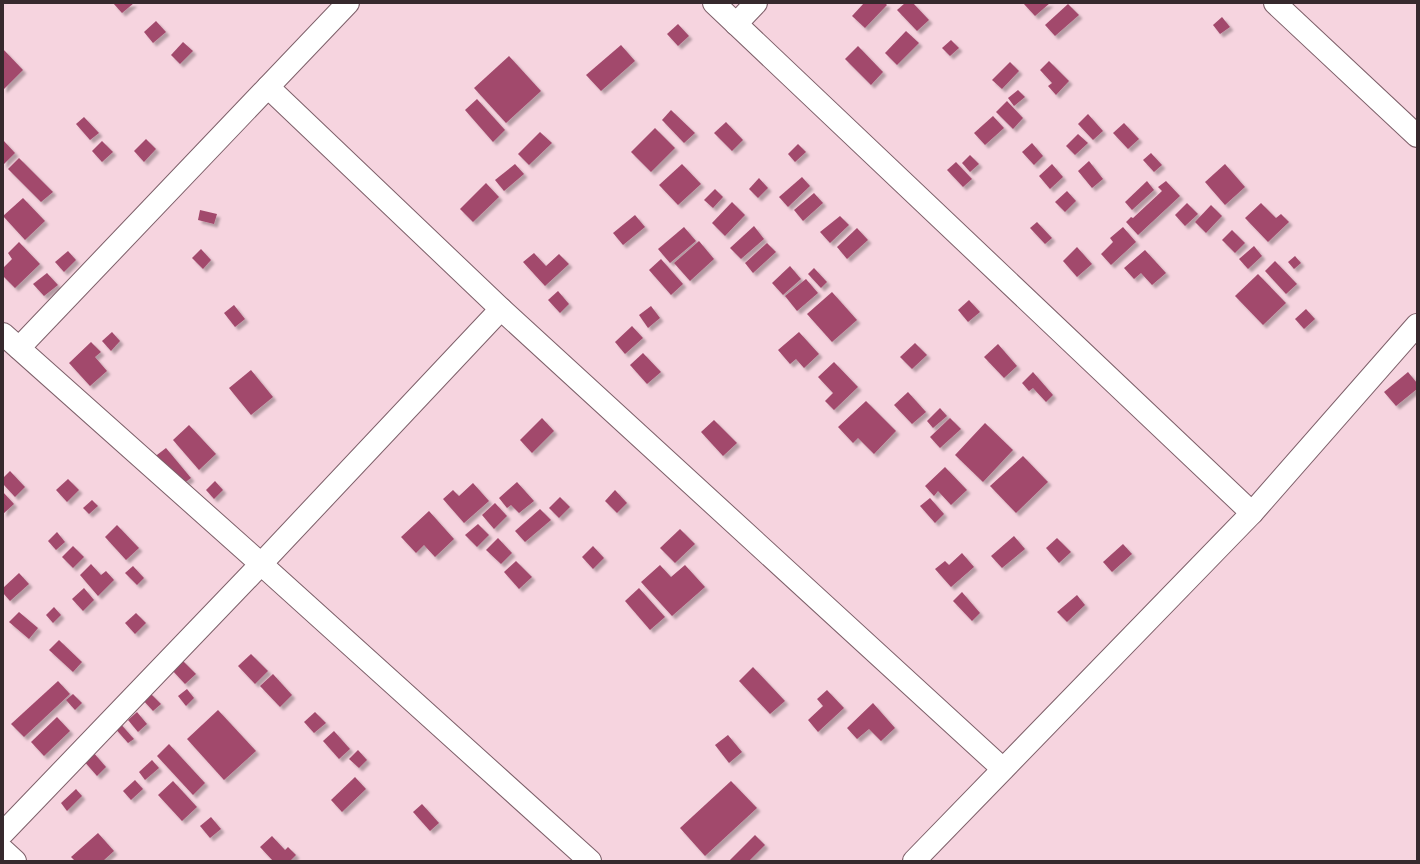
<svg xmlns="http://www.w3.org/2000/svg" width="1420" height="864" font-family="Jost,sans-serif">
	<defs>
		<filter id="shadow"><feDropShadow dx="3.5" dy="3.5" stdDeviation="1" flood-color="#0004"/></filter>
	</defs>
	<rect width="100%" height="100%" fill="#f6d4df"/>
	<g fill="#a2496c" filter="url(#shadow)">
		<path d="M113,3H134L122,13Z"/>
		<path d="M864,3H885L887,5L865,28L852,16Z"/>
		<path d="M905,3H913L929,20L917,31L897,10Z"/>
		<path d="M1023,3H1050L1035,16Z"/>
		<path d="M1068,4L1079,15L1055,36L1045,25Z"/>
		<path d="M1222,17L1230,27L1220,34L1213,25Z"/>
		<path d="M156,21L166,32L153,43L144,32Z"/>
		<path d="M678,24L689,36L678,46L667,34Z"/>
		<path d="M906,31L919,43L897,65L885,53Z"/>
		<path d="M951,40L959,48L950,56L942,48Z"/>
		<path d="M183,42L193,51L180,64L171,55Z"/>
		<path d="M621,45L635,61L601,91L586,75Z"/>
		<path d="M858,46L883,72L871,85L845,59Z"/>
		<path d="M3,49L23,70L3,90Z"/>
		<path d="M509,56L541,91L506,123L474,88Z"/>
		<path d="M1049,61L1069,81L1056,95L1048,86L1052,83L1040,70Z"/>
		<path d="M1010,62L1019,71L1002,89L992,80Z"/>
		<path d="M1018,90L1025,97L1014,106L1008,98Z"/>
		<path d="M477,99L505,130L493,142L465,110Z"/>
		<path d="M1007,101L1023,118L1013,129L996,112Z"/>
		<path d="M671,110L695,133L684,143L662,120Z"/>
		<path d="M1088,114L1103,131L1093,140L1078,124Z"/>
		<path d="M993,116L1004,128L985,145L974,133Z"/>
		<path d="M84,117L99,133L90,140L76,124Z"/>
		<path d="M726,122L743,140L732,151L714,133Z"/>
		<path d="M1124,123L1139,139L1128,149L1113,133Z"/>
		<path d="M655,128L675,148L651,172L631,152Z"/>
		<path d="M540,132L552,143L529,165L518,154Z"/>
		<path d="M1078,134L1088,143L1075,155L1066,146Z"/>
		<path d="M146,139L156,149L144,162L134,151Z"/>
		<path d="M3,140L15,153L3,165Z"/>
		<path d="M102,141L113,152L102,162L92,151Z"/>
		<path d="M1032,143L1043,156L1034,165L1022,152Z"/>
		<path d="M798,144L806,152L795,162L788,154Z"/>
		<path d="M1151,153L1162,165L1154,172L1143,160Z"/>
		<path d="M970,155L979,164L970,172L962,163Z"/>
		<path d="M19,158L53,192L41,202L8,169Z"/>
		<path d="M1089,161L1103,179L1092,188L1078,171Z"/>
		<path d="M956,162L972,179L963,187L947,170Z"/>
		<path d="M515,164L524,174L504,191L495,180Z"/>
		<path d="M682,164L701,184L678,205L659,185Z"/>
		<path d="M1052,164L1063,177L1050,189L1039,176Z"/>
		<path d="M1225,164L1245,187L1225,205L1205,182Z"/>
		<path d="M802,177L810,186L788,207L779,197Z"/>
		<path d="M759,178L768,188L758,198L749,189Z"/>
		<path d="M1147,181L1154,190L1132,210L1125,202Z"/>
		<path d="M1166,181L1180,196L1138,235L1126,222L1131,217L1133,218L1162,191L1158,187Z"/>
		<path d="M486,183L499,197L473,222L460,209Z"/>
		<path d="M715,189L723,197L713,208L704,200Z"/>
		<path d="M1067,191L1076,201L1065,212L1055,202Z"/>
		<path d="M814,193L823,203L803,221L794,210Z"/>
		<path d="M23,198L45,221L25,240L3,216Z"/>
		<path d="M732,202L745,215L725,236L712,223Z"/>
		<path d="M1187,203L1198,214L1185,226L1175,215Z"/>
		<path d="M1261,203L1276,218L1281,214L1289,222L1268,242L1245,218Z"/>
		<path d="M1211,205L1222,216L1206,233L1195,222Z"/>
		<path d="M200,210L217,214L214,224L198,220Z"/>
		<path d="M635,215L645,227L623,245L613,233Z"/>
		<path d="M840,216L849,225L830,243L820,232Z"/>
		<path d="M1037,222L1052,238L1045,244L1030,228Z"/>
		<path d="M754,226L764,239L741,259L730,248Z"/>
		<path d="M684,227L696,241L670,263L658,249Z"/>
		<path d="M1123,227L1136,242L1111,265L1101,254L1113,242L1110,238Z"/>
		<path d="M857,228L868,240L847,259L837,247Z"/>
		<path d="M1232,230L1245,243L1235,253L1222,240Z"/>
		<path d="M699,241L714,259L690,281L674,263Z"/>
		<path d="M19,242L40,264L15,288L3,276V268L12,259L8,253Z"/>
		<path d="M767,243L776,252L753,273L745,263Z"/>
		<path d="M1254,246L1262,256L1248,269L1239,259Z"/>
		<path d="M1077,247L1092,264L1077,277L1063,261Z"/>
		<path d="M201,249L211,260L203,269L192,258Z"/>
		<path d="M1145,250L1166,273L1152,285L1141,273L1134,279L1124,268Z"/>
		<path d="M68,251L76,260L64,272L55,262Z"/>
		<path d="M534,253L546,266L559,254L569,264L545,286L523,262Z"/>
		<path d="M1295,256L1301,263L1294,269L1288,262Z"/>
		<path d="M661,259L683,284L671,295L649,270Z"/>
		<path d="M1275,261L1297,284L1286,294L1265,271Z"/>
		<path d="M790,266L801,279L783,295L772,283Z"/>
		<path d="M814,268L827,282L821,288L808,274Z"/>
		<path d="M47,273L58,285L44,296L33,284Z"/>
		<path d="M1258,274L1286,303L1263,325L1235,296Z"/>
		<path d="M806,279L818,293L797,311L785,296Z"/>
		<path d="M558,291L569,304L560,313L548,300Z"/>
		<path d="M832,292L857,320L832,342L807,314Z"/>
		<path d="M969,300L980,312L968,322L958,310Z"/>
		<path d="M234,305L245,319L235,327L224,313Z"/>
		<path d="M651,306L660,318L648,328L639,315Z"/>
		<path d="M1306,309L1315,319L1304,329L1295,319Z"/>
		<path d="M632,326L643,338L625,354L615,342Z"/>
		<path d="M112,332L120,341L111,351L102,341Z"/>
		<path d="M799,332L819,354L804,368L796,359L790,364L778,350Z"/>
		<path d="M91,342L101,352L95,357L107,371L90,386L69,363Z"/>
		<path d="M915,343L927,355L912,369L900,357Z"/>
		<path d="M998,344L1017,366L1004,378L984,357Z"/>
		<path d="M643,353L661,372L647,384L630,365Z"/>
		<path d="M834,362L858,387L834,410L825,401L833,393L818,377Z"/>
		<path d="M251,370L273,397L251,415L229,388Z"/>
		<path d="M1033,372L1053,395L1046,402L1033,388L1029,391L1022,383Z"/>
		<path d="M1408,372L1417,383V389L1396,406L1384,392Z"/>
		<path d="M908,392L926,412L912,424L894,405Z"/>
		<path d="M866,401L896,431L874,454L858,438L853,443L838,427Z"/>
		<path d="M940,408L947,416L933,428L927,421Z"/>
		<path d="M542,418L554,431L532,453L520,440Z"/>
		<path d="M950,418L961,429L940,448L930,437Z"/>
		<path d="M714,420L737,443L723,456L701,432Z"/>
		<path d="M985,423L1013,450L983,482L955,455Z"/>
		<path d="M189,425L216,454L199,470L173,440Z"/>
		<path d="M166,448L191,478L179,487L153,458Z"/>
		<path d="M1023,456L1048,482L1016,513L990,486Z"/>
		<path d="M945,467L967,490L951,505L938,491L934,496L925,486Z"/>
		<path d="M10,471L25,487L15,497L3,484V478Z"/>
		<path d="M68,479L79,490L67,502L56,490Z"/>
		<path d="M215,481L223,490L214,499L206,490Z"/>
		<path d="M517,482L534,501L519,513L511,505L507,508L499,498Z"/>
		<path d="M473,483L489,501L464,523L443,499L453,490L459,496Z"/>
		<path d="M615,490L627,503L617,513L605,501Z"/>
		<path d="M3,492L14,504L3,514Z"/>
		<path d="M560,497L570,507L559,518L549,508Z"/>
		<path d="M930,498L944,514L935,523L920,506Z"/>
		<path d="M92,500L98,506L89,514L83,508Z"/>
		<path d="M495,503L507,516L494,529L482,515Z"/>
		<path d="M540,509L551,520L525,542L515,531Z"/>
		<path d="M429,511L454,539L435,557L424,545L416,553L401,537Z"/>
		<path d="M478,524L489,535L477,547L465,535Z"/>
		<path d="M117,525L139,548L126,560L105,537Z"/>
		<path d="M680,529L695,544L675,563L660,548Z"/>
		<path d="M57,532L65,542L56,550L48,541Z"/>
		<path d="M1014,536L1025,549L1002,568L991,556Z"/>
		<path d="M498,538L512,553L501,564L486,550Z"/>
		<path d="M1057,538L1071,552L1059,563L1046,548Z"/>
		<path d="M1123,544L1132,554L1112,572L1103,562Z"/>
		<path d="M73,546L84,557L73,568L62,557Z"/>
		<path d="M593,546L604,558L593,569L582,557Z"/>
		<path d="M962,553L974,567L951,587L935,569L945,561L949,565Z"/>
		<path d="M516,561L532,577L519,589L504,572Z"/>
		<path d="M91,564L101,575L106,571L114,580L98,596L80,575Z"/>
		<path d="M660,565L671,577L685,565L705,587L672,616L641,582Z"/>
		<path d="M133,566L144,578L137,585L125,573Z"/>
		<path d="M19,573L29,584L10,601L3,593V588Z"/>
		<path d="M84,588L94,600L83,611L72,599Z"/>
		<path d="M639,588L665,617L650,630L625,601Z"/>
		<path d="M962,592L980,613L972,621L953,601Z"/>
		<path d="M1077,595L1085,605L1067,622L1057,612Z"/>
		<path d="M54,607L61,615L53,623L46,615Z"/>
		<path d="M19,612L38,628L29,639L9,622Z"/>
		<path d="M136,613L146,623L135,634L125,623Z"/>
		<path d="M59,640L82,662L73,672L49,650Z"/>
		<path d="M251,654L268,671L255,684L238,666Z"/>
		<path d="M181,659L196,674L185,684L171,669Z"/>
		<path d="M753,667L785,701L770,714L739,681Z"/>
		<path d="M273,674L292,695L280,707L260,686Z"/>
		<path d="M58,681L70,694L24,737L11,724Z"/>
		<path d="M187,689L194,698L186,706L178,696Z"/>
		<path d="M827,690L844,708L818,732L808,720L823,706L817,699Z"/>
		<path d="M149,692L161,704L153,711L142,699Z"/>
		<path d="M73,694L82,703L75,710L66,700Z"/>
		<path d="M873,703L895,728L881,741L869,729L857,739L847,728Z"/>
		<path d="M218,710L256,751L224,780L187,739Z"/>
		<path d="M137,712L147,724L138,732L128,720Z"/>
		<path d="M315,712L326,723L314,733L304,722Z"/>
		<path d="M57,717L70,731L44,756L31,742Z"/>
		<path d="M118,721L134,739L128,743L113,726Z"/>
		<path d="M334,731L350,749L339,759L323,741Z"/>
		<path d="M728,735L742,752L729,763L715,745Z"/>
		<path d="M169,744L205,783L193,795L157,756Z"/>
		<path d="M358,750L367,760L359,768L349,759Z"/>
		<path d="M93,752L106,767L97,776L83,760Z"/>
		<path d="M152,760L159,768L145,780L139,772Z"/>
		<path d="M355,777L366,789L342,812L331,800Z"/>
		<path d="M135,780L143,789L131,800L123,791Z"/>
		<path d="M173,781L197,807L182,821L158,795Z"/>
		<path d="M731,781L757,808L705,856L680,828Z"/>
		<path d="M76,789L82,796L67,811L61,803Z"/>
		<path d="M422,804L439,823L430,831L413,812Z"/>
		<path d="M211,817L221,829L210,838L200,826Z"/>
		<path d="M98,833L114,851L103,861H75L71,857Z"/>
		<path d="M755,835L765,845L749,861H729Z"/>
		<path d="M272,836L285,850L288,847L296,855L290,861H273L260,847Z"/>
	</g>
	<g fill="none" stroke-linecap="round" stroke-linejoin="round">
		<defs>
			<g id="street">
				<path d="M714,3L1252,513"/>
				<path d="M1275,3L1417,136"/>
				<path d="M736,24L756,3"/>
				<path d="M268,87L501,309L1003,769"/>
				<path d="M3,334L261,564L590,861"/>
				<path d="M19,348L348,3"/>
				<path d="M3,833L261,564L501,309"/>
				<path d="M3,850L15,861"/>
				<path d="M914,861L1252,513L1417,325"/>
			</g>
		</defs>
		<use href="#street" stroke="#7d5f69" stroke-width="24"/>
		<use href="#street" stroke="#fff" stroke-width="22"/>
	</g>
	<rect width="1420" height="864" fill="none" stroke="#36292d" stroke-width="8"/>
</svg>
